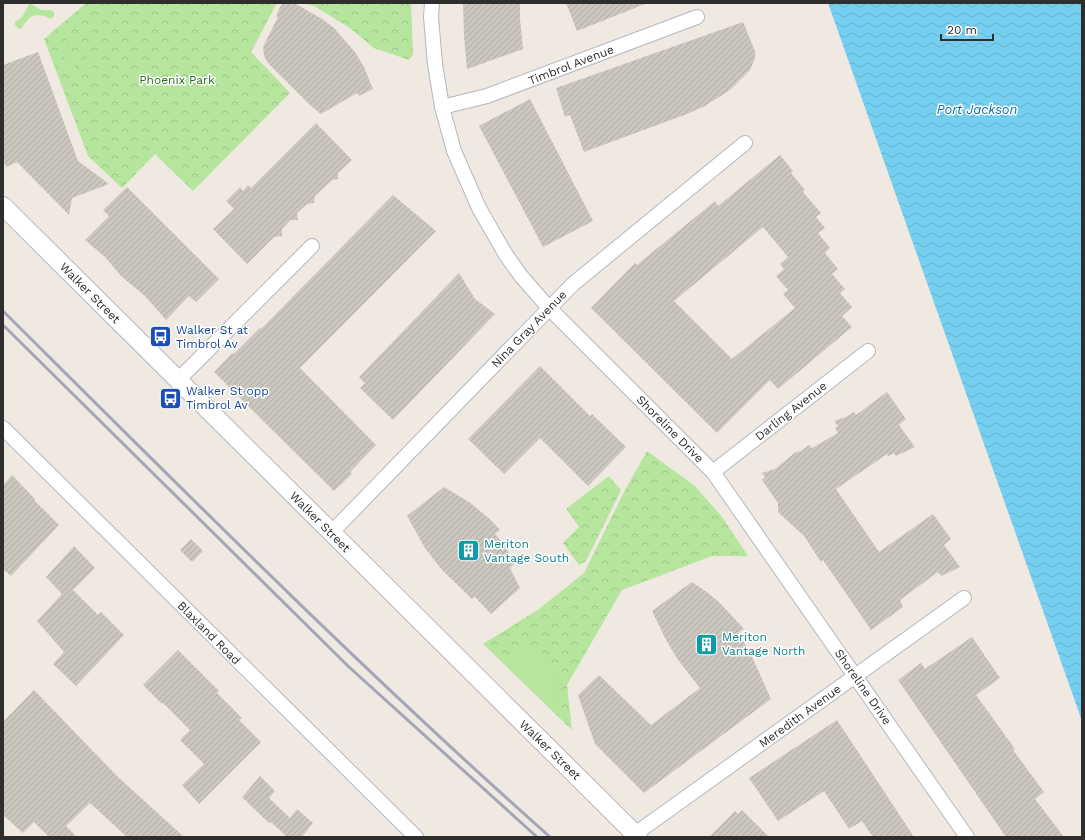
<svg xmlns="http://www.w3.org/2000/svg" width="1085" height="840" font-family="'Work Sans',sans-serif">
	<defs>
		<pattern id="forest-crowns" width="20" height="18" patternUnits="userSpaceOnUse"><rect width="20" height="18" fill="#b6e59e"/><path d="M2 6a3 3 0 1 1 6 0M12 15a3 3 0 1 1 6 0" fill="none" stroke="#9dc588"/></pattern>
		<pattern id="water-waves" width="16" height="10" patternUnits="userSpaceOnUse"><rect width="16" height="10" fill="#75cff0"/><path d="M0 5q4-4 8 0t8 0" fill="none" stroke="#66b2ce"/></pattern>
		<pattern id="building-hatch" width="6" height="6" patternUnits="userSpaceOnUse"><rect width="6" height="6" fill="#cbc7bf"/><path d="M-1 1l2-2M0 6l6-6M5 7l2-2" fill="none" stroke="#afaba4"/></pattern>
	</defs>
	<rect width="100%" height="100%" fill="#efe9e1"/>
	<g fill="url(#forest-crowns)">
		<path d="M86,3H277L251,52L290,93L193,191L155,154L122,188L88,156L44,39Z"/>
		<path d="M303,3H411L413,55L409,60L374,48L350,28L314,6Z"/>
		<path d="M647,451L695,486L722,517L748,556H712L622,590L567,685L572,730L483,644L539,609L584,573L624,492Z"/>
		<path d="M609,476L621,490L586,561L579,565L563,543L579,527L566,509Z"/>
	</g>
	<g fill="#b6e59e">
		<path d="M29,4H31L41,10H51L54,12V16L51,19C36,12 30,14 22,28L19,29L15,25V22L22,17Z"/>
		<path d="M73,33H75L76,40L79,46L87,53L89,63L93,67L92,69H90C86,64 88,59 84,54C79,47 71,46 66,39L67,36L72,38Z"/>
		<path d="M56,42C64,47 76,56 75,66L72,70L70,71L66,67L64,52L55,45L54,42Z"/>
		<path d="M529,642L557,668L559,710L509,662Z"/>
	</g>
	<path fill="url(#water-waves)" d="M828,3H1082V721Z"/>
	<g fill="url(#building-hatch)" fill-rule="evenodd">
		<path d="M282,3L296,4L322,19L334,28L355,52L364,67L373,89L359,96L357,93L321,114L311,106L268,63L264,56L263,47L278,17L276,16Z"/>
		<path d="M463,3H520V19L523,49L467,69L464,36Z"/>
		<path d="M566,3H645V4L577,31Z"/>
		<path d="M743,22L755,51V58L750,70L730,90L705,106L687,114L584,152L570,115L565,117L556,88Z"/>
		<path d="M38,52L78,161L109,184L72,198L69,215L17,162L6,167L3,159V65Z"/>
		<path d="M530,99L593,221L543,247L479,126Z"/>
		<path d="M316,123L352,160L338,173V179L332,180L315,196L314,203L307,204L297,213L298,220H290L282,229V236L274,237L247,264L213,229L234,209L226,201L240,187L243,191L248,185L251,188Z"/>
		<path d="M780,155L793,171L791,173L805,190L803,192L821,213L816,217L825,228L818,233L830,248L825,253L838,269L832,274L845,289L840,293L852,307L842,316L852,327L778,389L770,380L717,433L591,308L635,263L637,265L715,201L718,206ZM763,227L788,257L780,264L784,269L776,276L788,290L783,294L795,308L732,359L674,301Z"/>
		<path d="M127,187L219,279L196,302L189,296L166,320L145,296L121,276L105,257L85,240L109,216L103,210Z"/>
		<path d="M393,195L436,231L300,368L376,445L350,472L352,474L334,491L214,372L232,353L234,354L260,328L261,329Z"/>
		<path d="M459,273L475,299L495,314L393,420L360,388L365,383L359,377Z"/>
		<path d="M540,366L590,416L592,414L626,447L588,486L540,438L504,474L468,439Z"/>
		<path d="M887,392L906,419L899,425L915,447L896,456L894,453L888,456L887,454L836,489L879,552L933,514L951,539L944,545L960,567L941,576L938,572L900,600L903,607L871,630L823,560L821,562L804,536L779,513L778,510V503L762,480L765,477L762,473L775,469L796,452L801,451L809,445L812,448L838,433L835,428L838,426L834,421L846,417L854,412L856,415Z"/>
		<path d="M12,475L35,499L34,500L59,525L11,576L3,569V485Z"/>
		<path d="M444,487L469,502L491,520L500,530L495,534L504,544L515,564L510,568L520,588L491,614L475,597L472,599L442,570L425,548L407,516Z"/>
		<path d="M191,539L203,551L192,562L180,550Z"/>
		<path d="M74,546L95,568L73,590L98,615L101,612L124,635L76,686L53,664L64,652L37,621L62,594L46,577Z"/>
		<path d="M692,582L708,593L720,603L744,629L738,633L749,650L771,699L644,793L595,744L578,695L599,675L651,725L700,688L678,660L665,638L652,611Z"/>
		<path d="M972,637L1000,678L976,695L1015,749L1013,750L1044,792L1035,799L1064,837H1006L898,680L921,663L925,669Z"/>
		<path d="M178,650L219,691L217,693L242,718L239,720L261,742L199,804L182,785L204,764L180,740L190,730L163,703L162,704L143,685Z"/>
		<path d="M34,690L117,776L184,837H127L90,803L66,826L77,837H49L34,822L23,833L3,815V722Z"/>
		<path d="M837,720L914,837H873L862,821L849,829L824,791L778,821L749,778Z"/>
		<path d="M260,776L275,791L269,798L290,818L297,809L313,823L302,837H287L271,822L269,823L242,797Z"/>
		<path d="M742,810L769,837H709L735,811L738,814Z"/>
	</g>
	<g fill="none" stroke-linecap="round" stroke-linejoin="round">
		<defs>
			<g id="minor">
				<path d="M432,3L431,17L435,64L442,107L454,151L479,208L506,255L521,276L549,308L713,472L967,837"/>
				<path d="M442,107L487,96L697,17"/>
				<path d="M178,380L312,246"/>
				<path d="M3,428L416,837"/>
				<path d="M713,472L868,351"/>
				<path d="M331,533L573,284L745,143"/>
				<path d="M635,834L964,598"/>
			</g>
			<path id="tertiary" d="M3,206L638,837"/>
		</defs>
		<use href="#minor" stroke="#b4b7c1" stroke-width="16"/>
		<use href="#tertiary" stroke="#b4b7c1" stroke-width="20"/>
		<use href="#minor" stroke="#fff" stroke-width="14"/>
		<use href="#tertiary" stroke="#fff" stroke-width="18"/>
		<g stroke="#a3a6b8" stroke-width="3">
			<path d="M3,311C182,489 361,669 550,837"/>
			<path d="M3,325L349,667L537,837"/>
		</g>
	</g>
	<defs>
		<symbol id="bus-square" viewBox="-11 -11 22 22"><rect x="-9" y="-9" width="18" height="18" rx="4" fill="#1a4fb4" stroke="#fff"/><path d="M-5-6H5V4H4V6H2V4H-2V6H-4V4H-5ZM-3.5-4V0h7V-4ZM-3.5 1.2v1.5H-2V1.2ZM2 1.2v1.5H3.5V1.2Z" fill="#fff"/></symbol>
		<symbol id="building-square" viewBox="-11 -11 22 22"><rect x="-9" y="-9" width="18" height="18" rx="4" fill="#0f9aa8" stroke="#fff"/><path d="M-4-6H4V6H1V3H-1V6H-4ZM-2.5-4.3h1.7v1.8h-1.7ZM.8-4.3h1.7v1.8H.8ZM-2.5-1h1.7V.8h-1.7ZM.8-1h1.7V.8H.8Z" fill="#fff"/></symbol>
	</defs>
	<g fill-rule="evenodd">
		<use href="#bus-square" x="148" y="324" width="25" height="25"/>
		<use href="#bus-square" x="158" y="386" width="25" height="25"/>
		<use href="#building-square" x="456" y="538" width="25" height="25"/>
		<use href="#building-square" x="694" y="632" width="25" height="25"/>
	</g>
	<g text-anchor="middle" stroke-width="3" stroke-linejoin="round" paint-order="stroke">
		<g font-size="12" fill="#2e2e2e" stroke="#fff">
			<text transform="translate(571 65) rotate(-21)" y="4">Timbrol Avenue</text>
			<text transform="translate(90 293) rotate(45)" y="4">Walker Street</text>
			<text transform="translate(529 329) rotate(-46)" y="4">Nina Gray Avenue</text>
			<text transform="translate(791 411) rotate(-38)" y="4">Darling Avenue</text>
			<text transform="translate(670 429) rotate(45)" y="4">Shoreline Drive</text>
			<text transform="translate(320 522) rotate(45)" y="4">Walker Street</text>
			<text transform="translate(209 633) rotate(45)" y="4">Blaxland Road</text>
			<text transform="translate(863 687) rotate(55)" y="4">Shoreline Drive</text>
			<text transform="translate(800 716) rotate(-36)" y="4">Meredith Avenue</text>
			<text transform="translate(550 750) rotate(44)" y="4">Walker Street</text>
		</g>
		<g font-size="12" fill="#2c6e1b" stroke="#fff">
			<text x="177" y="84">Phoenix Park</text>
		</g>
		<g font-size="12" fill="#164399" stroke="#fff" text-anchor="start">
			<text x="176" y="334">Walker St at<tspan x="176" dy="14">Timbrol Av</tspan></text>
			<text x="186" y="395">Walker St opp<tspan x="186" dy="14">Timbrol Av</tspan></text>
		</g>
		<g font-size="12" fill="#0d838f" stroke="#fff" text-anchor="start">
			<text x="484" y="548">Meriton<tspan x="484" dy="14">Vantage South</tspan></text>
			<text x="722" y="641">Meriton<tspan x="722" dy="14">Vantage North</tspan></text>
		</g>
		<g font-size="13" font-style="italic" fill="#0d6fa3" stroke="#fff">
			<text x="977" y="114">Port Jackson</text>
		</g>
	</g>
	<rect width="1085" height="840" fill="none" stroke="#2e2e2e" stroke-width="8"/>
	<path d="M941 34v6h52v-6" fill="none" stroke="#2e2e2e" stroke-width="2"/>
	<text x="947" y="34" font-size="12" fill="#2e2e2e" stroke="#ffffff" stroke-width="3" paint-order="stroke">20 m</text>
</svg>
